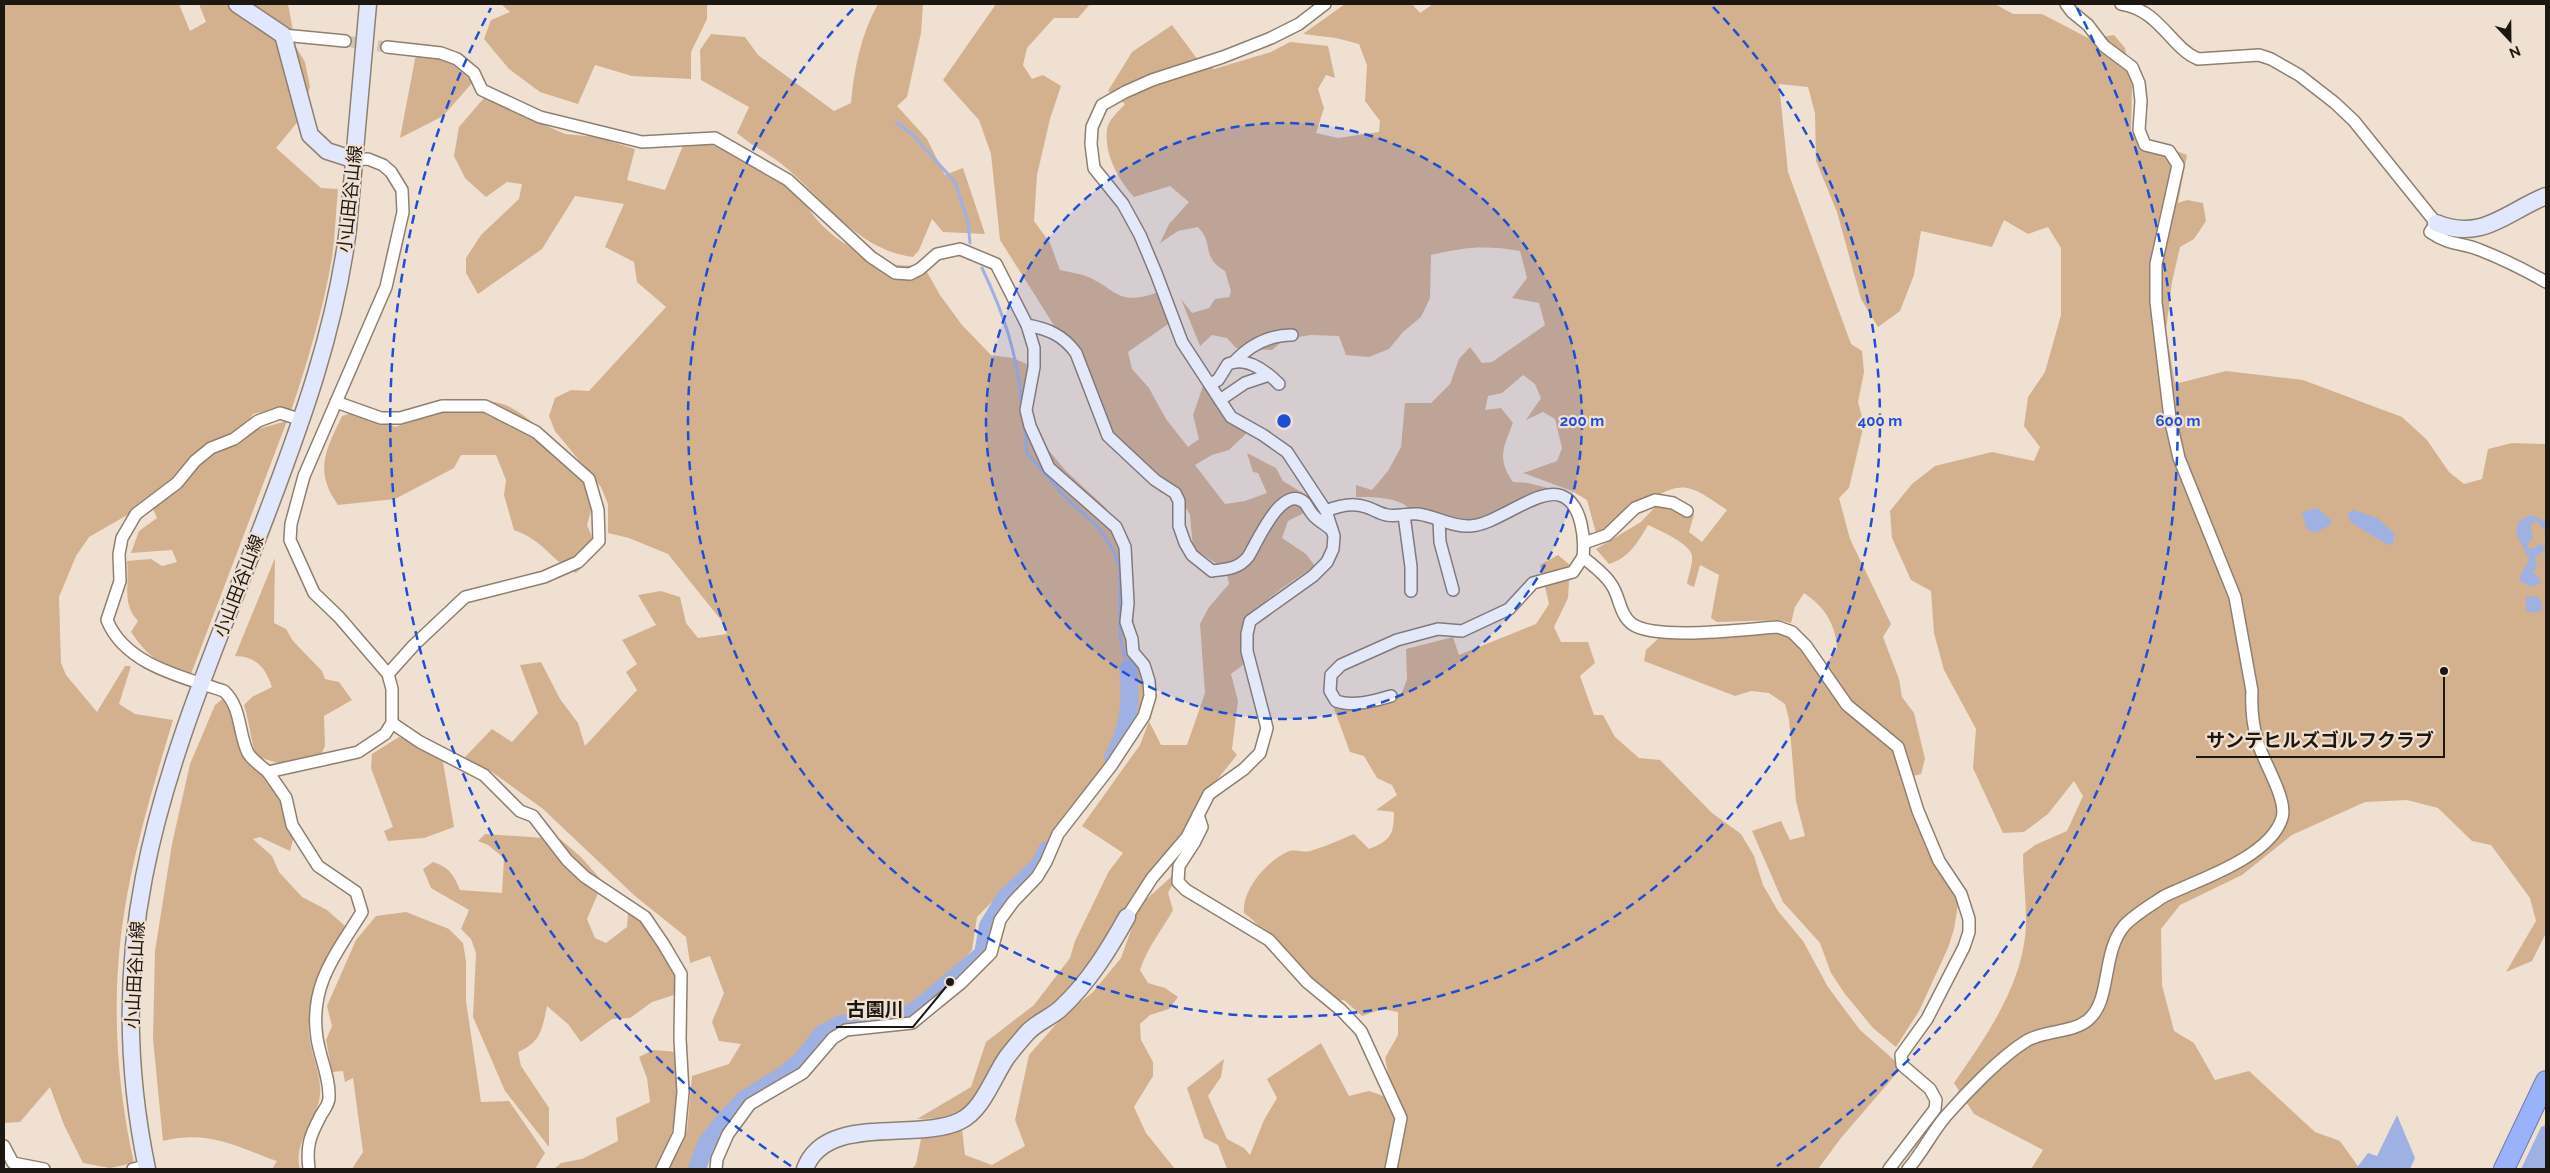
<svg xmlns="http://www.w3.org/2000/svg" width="2550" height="1173" font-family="Raleway,'Noto Sans JP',sans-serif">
	<rect width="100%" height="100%" fill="#f0e0d1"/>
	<g fill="#d3b18e">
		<path d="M4,4H179L190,31L206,22L199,4H228L235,12L244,4H288L296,47L305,62L310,87L300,119L276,148L321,188L338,189C336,212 335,235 332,258C323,310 308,361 291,411L275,409L253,414L243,430H254L287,421L191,674C159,662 151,661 131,632L138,621C121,603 130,583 127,561L151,559L162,566L177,562L172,550L131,553L139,531L157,518L150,502L89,537L76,556L59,597L61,663L66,675L97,712L125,666H131L119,704L135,714L173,720C154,784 134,848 124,914C111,996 116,1083 134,1163L110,1168L83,1163L64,1125L50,1087L20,1122L4,1123Z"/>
		<path d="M501,4H707V19L691,52V79L632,76L595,65L578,104L540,92L509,69L484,39L491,20L510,12Z"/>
		<path d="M878,4H923L921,33L907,97L897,106L927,139L945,175L963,168L985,234L943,232L932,219L919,250L913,257C857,250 825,200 784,166C769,154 752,146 737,133L749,107L701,80L700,50L711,34L745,37L758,55L834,111L851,103C854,69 861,34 878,4Z"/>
		<path d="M996,4H1090L1078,18H1054L1027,48L1023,65L1032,79L1043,75L1061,86L1050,119L1037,175L1034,221L1050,243L1060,270C1068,272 1076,273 1083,275C1117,287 1115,308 1158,292L1171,322L1128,352L1132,369L1149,388L1166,419L1188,447L1199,439L1193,415L1204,383L1251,429L1229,450L1212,455L1195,465L1225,504L1245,501L1267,493L1258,473L1253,472L1247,453L1276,468L1283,481L1309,497L1310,510L1288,521L1282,538L1306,554L1315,566C1292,582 1250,605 1243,634C1241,643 1243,655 1243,665L1231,674L1238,701L1232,749L1237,755L1208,791L1182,837L1095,967L967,1110L946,1118L917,1119L971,1087L986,1042L1034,1005L1070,958L1075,941L1109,871L1123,853L1082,826L1140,745L1149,721L1161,745H1187L1205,693L1200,624L1209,607L1229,584L1226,570L1193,548L1190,515L1181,499L1160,492L1111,435L1072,354L1000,240L991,154L979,120L943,80Z"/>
		<path d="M1345,4H1412L1420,13L1433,4H1995L2013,14H2042L2090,39L2114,35L2125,48L2132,85L2131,133L2187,155L2178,203L2187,200L2203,203L2206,221L2194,239L2180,247L2172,282L2166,330L2175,384L2226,371L2303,380L2402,417L2427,440L2449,472L2464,484L2482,479L2488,449L2512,443L2546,444V933L2532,961L2506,972L2536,921L2530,898L2491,845L2472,841L2438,808L2407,800L2365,802L2292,835L2242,875L2180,905L2161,929L2162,985L2174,1031L2194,1043L2215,1080L2249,1071L2315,1132L2340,1141L2360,1169H2031L2043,1150L1974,1114L1954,1083C1987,1035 2026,981 2026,920C2026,898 2023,876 2023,854L2035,845L2067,831L2083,796L2074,781L2048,814L2024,832L2003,833L1973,768L1976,729L1944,670L1934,633L1931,591L1911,580L1892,538L1890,511L1912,484L1935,466L1992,452L2034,461L2040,447L2024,426L2028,397L2045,372L2061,315V248L2048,227L2028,234L2004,220L1992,247L1921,231L1914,275L1900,311L1878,327L1861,299L1837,212L1816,161L1815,113L1808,87L1779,84L1788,172L1851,344L1862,351L1864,372L1858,402L1864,424L1849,488L1839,498L1850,539L1891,624L1883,637L1899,679L1902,697L1914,713L1925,759L1921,774L1910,777L1958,905L1954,929L1948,948L1919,1011L1896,1047L1873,1028L1845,994L1831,973L1820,943L1783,902L1752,831L1781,821L1790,840L1805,836L1796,801L1789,719L1785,704L1769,693L1751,691L1735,696L1644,661L1646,650L1663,634L1786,632L1806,640L1826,664L1837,649C1836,625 1825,607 1804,593L1795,607L1791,623L1779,620L1717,622L1711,618L1719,575L1700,565L1694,587L1687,584C1688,576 1693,565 1692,556C1691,544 1659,530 1648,525C1638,542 1629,558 1609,564L1596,549L1641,522L1654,508L1667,503L1685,506L1694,515L1689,532L1702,542L1727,510C1716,503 1700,490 1687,488C1655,483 1629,529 1596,533L1587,500L1572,491L1523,473L1557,461L1562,448L1555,419L1543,412L1526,420L1541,398L1535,384L1523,375L1502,393L1488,396L1485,410L1501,408L1513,423C1503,448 1497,459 1513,482L1528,483L1548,488L1539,505C1504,518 1464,532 1426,521C1417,518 1410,507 1401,503C1388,497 1371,497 1356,497V485L1372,490L1388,471L1401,447L1405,403H1431L1450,384L1459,359L1470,347L1482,363L1492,362L1545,325L1539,303L1512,298L1527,278L1520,251C1484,245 1466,247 1431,255L1430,298L1421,317L1403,332L1389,349L1369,357L1346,355L1339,336L1311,335L1285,339L1272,350L1236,348L1227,338L1212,335L1200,346L1181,299L1192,313L1209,308L1215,299L1229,297L1231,291L1225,271C1200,256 1215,245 1198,227L1178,231L1160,243L1169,224L1189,202L1170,186L1134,197C1118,179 1104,154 1107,129C1109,119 1119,111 1125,104L1108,91L1132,52L1172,25L1198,60L1214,69L1271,52L1290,42L1328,46L1335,78L1326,75L1318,89L1324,108L1316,133L1338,138L1379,132L1380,121L1365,101L1367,65L1359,44L1336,38L1303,34Z"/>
		<path d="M416,54L445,58L473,82L443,116L400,138Z"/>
		<path d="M484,98L565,134L596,137L635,149L627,180L665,190L684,143C711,144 740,147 765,161C778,168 802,199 811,212C827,236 867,261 896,265C905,266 914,265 923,265L940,295L962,325L991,355L1013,358L1029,365V413L1040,440L1066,471L1106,508L1122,534L1138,654L1148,695L1138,719L1081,813L977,917L972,950L947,978L908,1007L871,1008L836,1022L796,1070L739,1106L719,1130L697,1169H668L687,1131L692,1076L729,1064L741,1044L719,1041L712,1022L724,993L710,956L690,963L686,937L635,896L543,809L492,772L464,758L492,729L512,742L538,713L520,665L541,662L560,699L578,723L585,746L637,690L626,672L637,664L622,640L656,625L638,595L661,591L680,597L686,623L698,638L727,634L721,620L668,554L629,538L608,533V504L601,487L555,431L549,416L555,398L571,390L589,391L666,307L637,282L634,262L605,247L624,204L575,196L542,249L478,294L466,273V258L481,235L519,199L522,184L507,182L486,197L465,178L454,156L459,127Z"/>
		<path d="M484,400C493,402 503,403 510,407C547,427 570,464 595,497L587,525L595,544L593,557L576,573C549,559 545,541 514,530L504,495L506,480L496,455H461L454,468L395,499L338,505C314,471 325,452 342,416L358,411L395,427L463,404Z"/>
		<path d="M1558,555L1570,565L1568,598L1554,627L1561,642H1588L1595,663L1580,676L1594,715H1603L1615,737L1639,758L1660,760L1712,813L1741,834L1754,856L1763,885L1778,911L1803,941L1828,987L1860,1030L1902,1067L1841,1138L1818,1169H1227L1218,1145L1204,1138L1187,1088L1224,1059L1221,1077L1208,1096L1227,1139L1244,1148L1250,1155L1264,1120L1277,1098L1267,1079L1321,1043L1349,1096L1369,1091L1386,1097L1392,1092L1385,1058L1398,1035V1012L1382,1009L1362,1016L1344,1000L1324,1003C1290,979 1279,939 1244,913C1242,890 1266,862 1287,852C1294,848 1302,853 1310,851C1325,847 1339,840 1354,834L1369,849C1390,841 1394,835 1394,812L1376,810L1397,795L1392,785L1377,778L1364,756L1350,752L1333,706H1359L1401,695L1407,679L1406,649L1453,637L1459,655L1536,624L1549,604L1540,565Z"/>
		<path d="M275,558L274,623L286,629L293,641L322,671L325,679L339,682L352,700L324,716L325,746L319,759L293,767L257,757C250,740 250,723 244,705L252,697L272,687C265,667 257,657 235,656Z"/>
		<path d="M224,698L231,699L242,741L281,787L292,823L293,840L290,851L260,837L253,839L272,856L279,872L302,897L327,910L345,926C337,949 331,973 322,995C318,1003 310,1013 309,1022C306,1049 325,1074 319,1101C314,1124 293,1144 300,1169H272L277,1161C234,1146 209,1130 163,1141L153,1039L155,951L172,844L190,764L215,705Z"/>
		<path d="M399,737L442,756L454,827L424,838L388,841L384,831L393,827L371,768L372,754Z"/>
		<path d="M485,834L560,839L581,857L603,882L587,919L595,938L606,943L627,927L628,915L622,899L656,922L678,966L677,994L652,1002L630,1018L612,1019L581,1042L568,1024L547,1006C542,1030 541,1042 518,1052L521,1066L549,1108V1147L505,1091L473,1017L476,953L471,939L461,929L469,910L431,888L423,869L433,862C449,867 454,875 460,890L502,893L504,858L488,845L478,841Z"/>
		<path d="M1181,868L1168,893L1173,910C1162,930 1147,948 1140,970L1148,983L1165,988L1178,997L1169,1009L1150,1015L1140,1024L1141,1040L1153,1062V1076L1134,1107L1146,1133L1175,1169H912L916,1164L921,1139L962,1129L965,1155L992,1165L1025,1146L1015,1120L1029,1055L1065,1014L1093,992L1121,958L1140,905Z"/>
		<path d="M406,912L449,929L463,943L466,961V1001L481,1102L509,1101L545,1153L535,1169H352L363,1152L353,1078L345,1082L343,1071L332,1072L326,1040L332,1026L327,1006L356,940L376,916Z"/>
		<path d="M653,1050L678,1052C678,1096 677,1127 661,1169H554L561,1163L582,1159L618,1141L616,1118L650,1102L647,1078L639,1057Z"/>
	</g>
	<g fill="#9fb0e2">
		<path d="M2317,508L2332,521L2331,524L2315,533L2307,529L2302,512Z"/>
		<path d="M2353,510L2377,518L2394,533L2393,544L2388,545C2374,536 2361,530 2349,520L2348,513Z"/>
		<path d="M2531,515L2546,521V532L2537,521L2530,525L2533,538L2527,545L2528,548L2533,549L2540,544L2546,548L2535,558L2537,567L2533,572L2542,582L2531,587L2520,581C2519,571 2528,567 2529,559L2516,533L2519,521Z"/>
		<path d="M2537,596L2542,604L2541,611L2531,613L2526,610V597Z"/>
		<path d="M2397,1115L2415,1158L2410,1169H2356L2368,1153L2377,1156Z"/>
		<path d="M2546,1125V1169H2521L2541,1127Z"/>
	</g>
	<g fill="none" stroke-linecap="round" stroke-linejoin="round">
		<g stroke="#9fb0e2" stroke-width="3">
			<path d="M896,122L913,135L955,182L968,222L970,243"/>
			<path d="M982,268C1004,314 1017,353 1022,405"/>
			<path d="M1024,421L1027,453L1063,495L1098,527L1113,550L1120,568V638L1128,669"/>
		</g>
		<g stroke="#9fb0e2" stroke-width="18">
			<path d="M1113,758C1129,728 1132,702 1128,669"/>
			<path d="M697,1169L706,1144L723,1122L745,1099L784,1075L803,1059L822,1034L841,1024L881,1022L915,1011L983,954L988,926L1005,898L1039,866L1047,850"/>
		</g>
		<path stroke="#d0c2b4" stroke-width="11" stroke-dasharray="11 5.5" stroke-linecap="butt" d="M345,41L387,47"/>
		<defs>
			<g id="street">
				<path d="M2121,4C2160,10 2170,47 2198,59L2259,55L2271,59L2299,75L2335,103L2354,121L2436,223L2430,232C2450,246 2461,242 2480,250C2503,259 2525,270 2546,282"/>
				<path d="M283,35L345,41"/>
				<path d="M387,47L441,53L457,59L474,73L482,90L540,117L642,142L715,138L788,180L871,257L895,273L910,274L920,269L937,254L960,249L996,264L1027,325C1048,329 1063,335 1076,353L1108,436L1155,480L1175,493L1179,501V526L1185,543L1192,555L1212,571C1227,569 1238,569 1248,557C1257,543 1282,482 1305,503C1308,507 1310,512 1314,516C1319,521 1326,525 1332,530"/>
				<path d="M1234,362C1250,345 1269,335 1292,335"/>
				<path d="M1210,384L1218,380L1228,364C1247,356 1267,372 1279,384"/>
				<path d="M1220,400L1245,383L1269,375"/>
				<path d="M336,402L381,418H400L442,406H485L536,432L589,479L598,510L599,541L578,562L544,577L465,597L414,645L388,674"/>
				<path d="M1326,511C1338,506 1352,502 1366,507C1373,509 1380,514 1387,515C1397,517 1408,513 1418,514C1435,516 1452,527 1470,526C1497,525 1539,486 1562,496C1582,504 1585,539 1583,557C1592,565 1605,574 1611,584C1620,596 1619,614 1632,624C1656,641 1746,629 1778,627L1792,632L1806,646L1847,705L1898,747L1918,811L1939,861L1961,894L1969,919V932L1964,947L1927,1019L1901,1055L1902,1065L1930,1089L1936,1100L1935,1109L1889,1169"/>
				<path d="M1404,515L1411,567V591"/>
				<path d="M1439,520L1440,542L1453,590"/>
				<path d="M1584,543L1607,535L1635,508L1655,500L1673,503L1687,511"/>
				<path d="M1391,696C1374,701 1353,707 1336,701L1330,691L1331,675L1341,665L1397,640L1438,629L1462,631L1509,609L1533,583L1573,572L1583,557"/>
				<path d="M392,723L420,742L484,775L520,811L533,816L567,860L585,877L645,917L664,945L681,974L680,1039L683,1092L679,1134L662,1169"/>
				<path d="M268,772C262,767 252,760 248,753C238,733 242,708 224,691C183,677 125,665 107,620L120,581L119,554L122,538L136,514L177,483L195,461L211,448L234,439L258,421L280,413L302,420"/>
				<path d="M1198,815L1202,827L1194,843L1179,866L1178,882L1186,890L1269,940L1307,982L1341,1010L1361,1031L1401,1118L1391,1169"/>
				<path d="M1127,917L1152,878L1187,837L1209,794L1244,769L1260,753L1267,728L1247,651V634L1250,621L1313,576L1327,562L1333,549L1334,536L1326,511L1287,452L1263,435L1231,417L1182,342L1156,273L1140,235L1123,204L1094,168L1091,144L1092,127L1102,105L1125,92L1152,80L1223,57L1271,38L1299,24L1325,4"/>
				<path d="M4,1146L13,1163L44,1169"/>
				<path d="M133,1169L146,1166"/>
				<path d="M309,1169C306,1145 310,1136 321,1115C324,1110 329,1104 329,1098C330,1078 320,1058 317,1038C309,985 336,954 362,912L356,892L318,866L292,825L286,798L268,772L358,752L385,734L392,723V689L388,674L339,617L314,593L290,540L291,524L304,476L386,287L403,212L402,190L391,172L383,165L368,159L355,160"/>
				<path d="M716,1169L717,1159L728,1134L750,1104L803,1073L833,1038L846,1030L912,1023L961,983L991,953L1000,920L1013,902L1037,877L1046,862L1058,834L1111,766L1144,716L1150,696L1149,681L1144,665L1133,652L1132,639L1126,622L1128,603L1125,547L1116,527L1049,468L1030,426L1026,410L1034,367V348L1027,325"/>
				<path d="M1908,1169C1922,1153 1931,1134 1945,1117C1965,1094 2001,1056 2028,1040C2046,1030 2072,1033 2088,1020C2112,1000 2101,954 2124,926C2132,917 2146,908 2157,901C2165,894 2177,891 2187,886C2218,873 2272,851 2282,818C2288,799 2262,760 2257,740C2253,725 2251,707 2252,691L2235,597L2179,458L2170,418L2156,302V264L2178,165L2169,151L2145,145L2139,130L2141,101L2139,83L2132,67L2104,46L2088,25L2072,12L2066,4"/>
			</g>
			<g id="secondary">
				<path d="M237,4L283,35L310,135L327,151L355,160"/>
				<path d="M2436,223C2482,242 2506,212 2546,196"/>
				<path d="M147,1169C127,1073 125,974 144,877C168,753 221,634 266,516C302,421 335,331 348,229L368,4"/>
				<path d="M805,1169C825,1113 917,1142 960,1121C983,1110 993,1077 1007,1057C1013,1049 1020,1041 1026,1034C1035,1023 1050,1018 1060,1009C1089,982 1108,951 1127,917"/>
			</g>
			<path id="highway" d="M2504,1169L2546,1081"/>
		</defs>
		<use href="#street" stroke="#8e8071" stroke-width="14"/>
		<use href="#secondary" stroke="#8e8071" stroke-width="19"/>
		<use href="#highway" stroke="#6e7ca9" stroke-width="22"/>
		<use href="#street" stroke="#fff" stroke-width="11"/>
		<use href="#secondary" stroke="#e1e8fe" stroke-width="16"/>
		<use href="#highway" stroke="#9ab2fb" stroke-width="20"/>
	</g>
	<circle cx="1284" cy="421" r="298" fill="#1d4ed8" fill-opacity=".12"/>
	<g fill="none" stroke="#1d4ed8" stroke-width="2.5" stroke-dasharray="9 6">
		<circle cx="1284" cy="421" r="298"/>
		<path d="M1713 7A596 596 0 1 1 855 7"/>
		<path d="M791 1166A894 894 0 0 1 491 8M2077 8A894 894 0 0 1 1777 1166"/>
	</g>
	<g text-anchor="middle" stroke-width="4.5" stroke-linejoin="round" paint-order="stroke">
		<g font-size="18" fill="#1c1711" stroke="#f0e0d1">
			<text transform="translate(350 199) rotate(-84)" y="6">小山田谷山線</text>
			<text transform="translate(239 586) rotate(-69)" y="6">小山田谷山線</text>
			<text transform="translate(135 975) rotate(-87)" y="6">小山田谷山線</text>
		</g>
	</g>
	<circle cx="1284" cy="421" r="8" fill="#1d4ed8" stroke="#f0e0d1" stroke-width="2.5"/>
	<g font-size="15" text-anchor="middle" font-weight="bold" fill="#1d4ed8" stroke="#f0e0d1" stroke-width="4.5" stroke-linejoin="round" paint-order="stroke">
		<text x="1582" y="426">200 m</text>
		<text x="1880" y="426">400 m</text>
		<text x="2178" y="426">600 m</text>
	</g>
	<path fill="none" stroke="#1c1711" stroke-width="2" d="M2444 671L2444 757H2196M950 982L913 1027H836"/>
	<g fill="#1c1711" stroke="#f0e0d1" stroke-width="2">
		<circle cx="2444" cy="671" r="5"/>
		<circle cx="950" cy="982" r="5"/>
	</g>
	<g font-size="19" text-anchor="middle" font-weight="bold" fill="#1c1711" stroke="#f0e0d1" stroke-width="4.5" stroke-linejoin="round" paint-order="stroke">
		<text x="2320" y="747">サンテヒルズゴルフクラブ</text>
		<text x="875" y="1016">古園川</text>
	</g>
	<rect width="2550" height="1173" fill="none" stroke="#1c1711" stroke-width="10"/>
	<g transform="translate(2510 40) rotate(158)" stroke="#f0e0d1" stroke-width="4" paint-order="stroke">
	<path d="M0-4L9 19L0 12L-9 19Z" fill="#1c1711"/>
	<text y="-8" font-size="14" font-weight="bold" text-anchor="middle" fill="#1c1711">N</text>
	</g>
</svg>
